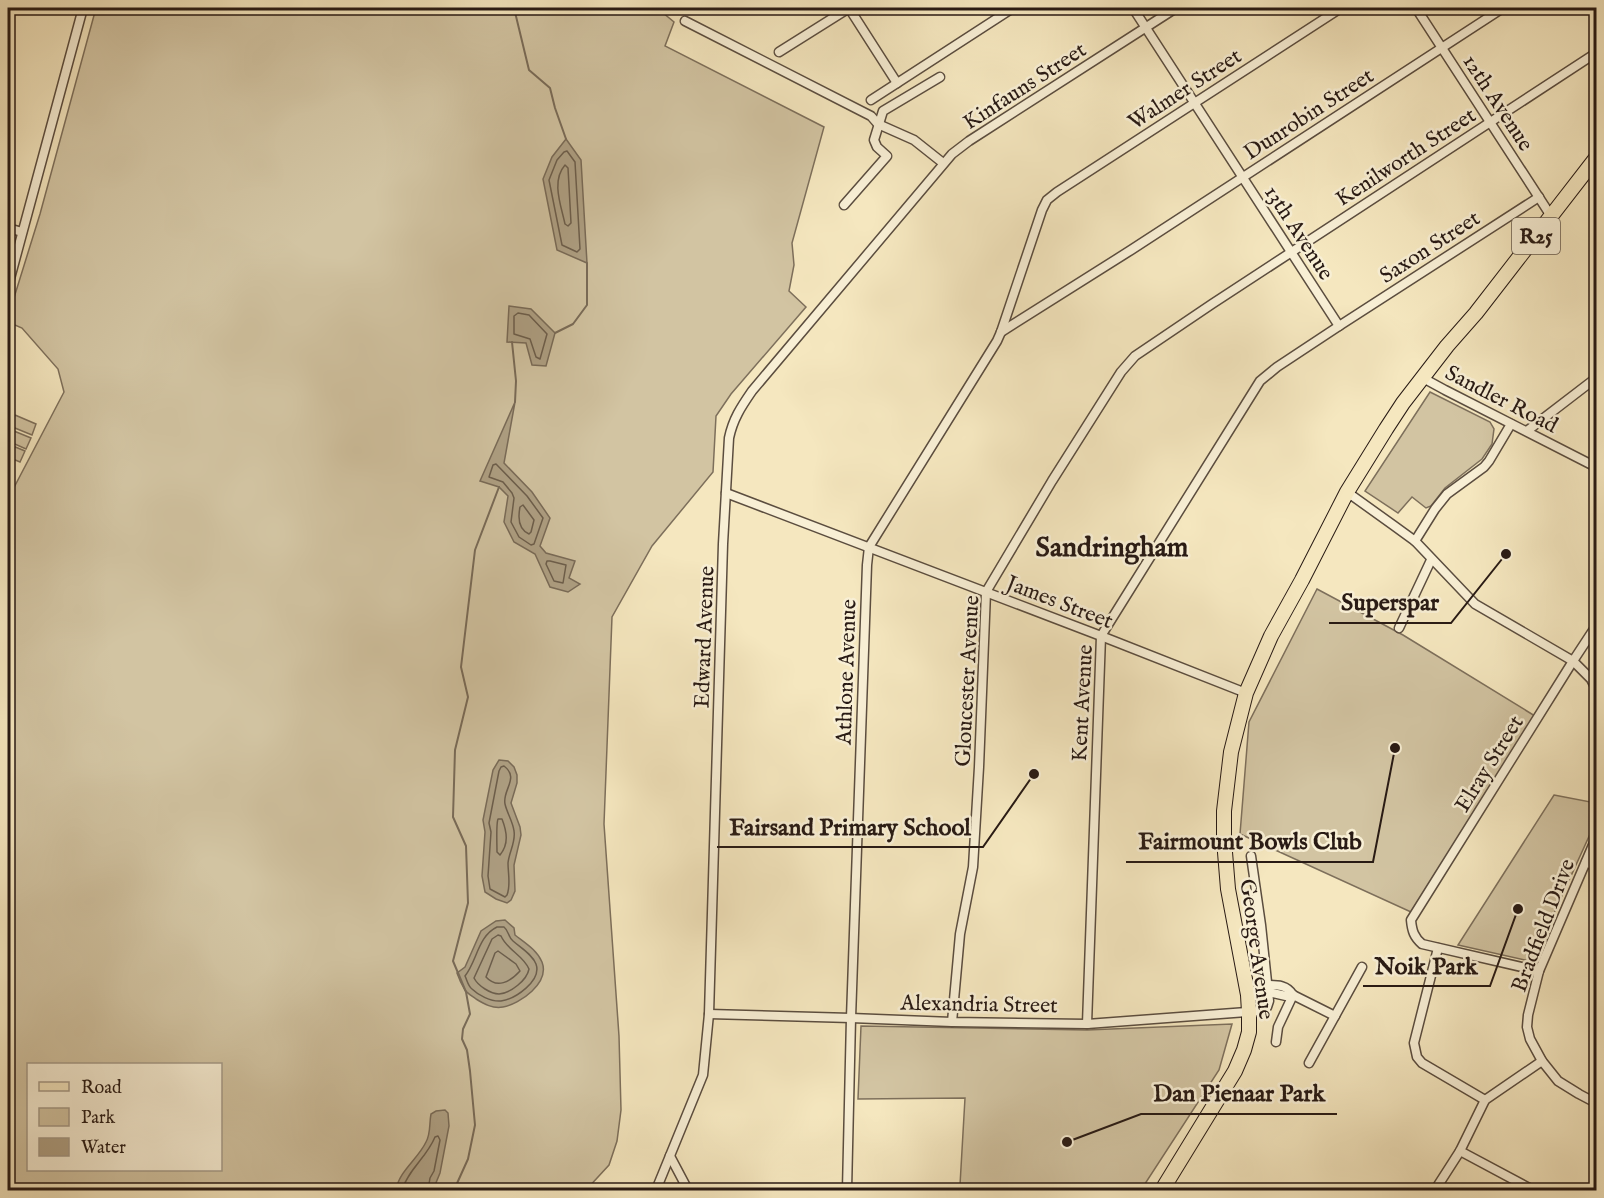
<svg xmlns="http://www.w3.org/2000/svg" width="1604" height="1198" font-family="'IM FELL English',serif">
	<rect width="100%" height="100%" fill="#f5e7bf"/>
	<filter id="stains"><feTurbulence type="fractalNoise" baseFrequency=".00333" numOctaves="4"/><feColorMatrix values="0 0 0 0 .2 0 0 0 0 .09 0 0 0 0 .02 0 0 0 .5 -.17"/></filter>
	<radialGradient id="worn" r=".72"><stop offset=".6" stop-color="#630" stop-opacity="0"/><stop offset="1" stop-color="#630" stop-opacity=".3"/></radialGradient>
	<g fill="#d2c4a2" stroke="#7d6f5b" stroke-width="1.5" fill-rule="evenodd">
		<path d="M96,8H657L674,22L665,46L824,127L792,243L794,265L789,291L806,307L731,394L716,416L713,472L652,546L612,617L604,824L619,1036L621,1110L617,1141L609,1165L586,1190H8V499L64,392L58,369L22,328L8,322V317L40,214ZM28,1064H220V1170H28Z"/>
		<path d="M1430,392L1490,422L1494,429L1492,444L1482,459L1445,488L1431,506L1426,508L1412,497L1398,513L1365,491Z"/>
		<path d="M15,415L36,424L32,435L10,426Z"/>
		<path d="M9,429L31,438L26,449L8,441Z"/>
		<path d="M8,444L25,451L20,462L8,457Z"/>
		<path d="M1317,589L1403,635L1535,716L1411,912L1240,834L1249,722Z"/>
		<path d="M1554,795L1596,803V821L1534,957L1529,961L1458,945Z"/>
		<path d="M1232,1024L1219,1070L1141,1190H974L960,1185L965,1098L858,1099L861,1026L1087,1030Z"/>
	</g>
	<g fill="#afa185" stroke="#796b58" stroke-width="1.5">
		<path d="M566,139L581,160L587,263L557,250L543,179L552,157Z"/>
		<path d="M509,306L531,309L555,333L546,366L532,365L526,343L507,342Z"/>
		<path d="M515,402L504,463L532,492L550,518L540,546L546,553L575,561L569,578L580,584L568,592L550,587L535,554L514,542L504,522L508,496L499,487L480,481Z"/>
		<path d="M499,760L508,761L514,767L517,775V783L511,803L520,827L521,835L514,865L515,891L511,900L507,903L496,899L485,892L482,876L485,832L483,820L493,770Z"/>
		<path d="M505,920L514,928L515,935C525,943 537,950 542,962C550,983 520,1004 503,1007C493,1009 484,1004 476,999C472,996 468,994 465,990C462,985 459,979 457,973L465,967L481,931L496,921Z"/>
		<path d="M445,1110L448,1113L449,1126L440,1173L433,1190H396C399,1171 418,1159 426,1142C431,1133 429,1124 431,1114L436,1111Z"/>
	</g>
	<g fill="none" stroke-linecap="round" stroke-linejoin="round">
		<g stroke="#6c5e4c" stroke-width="1.5">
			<path d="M567,151L575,162L580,249L577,252L562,245L549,180L557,160L564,152Z"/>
			<path d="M565,165L568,168L571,223L568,226L565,224C561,205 551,181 565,165Z"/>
			<path d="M518,313L529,315L547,334L540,359L536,357L530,339L514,334V316Z"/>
			<path d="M496,464L527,496L543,518L534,544L531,545L519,537L511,522L514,498L512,493L503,482L489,477L493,465Z"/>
			<path d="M523,505L534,520L531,532L529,534C518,529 518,517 520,507Z"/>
			<path d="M547,561H550L566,565L563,583L554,581L546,564Z"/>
			<path d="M504,766C520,778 502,790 505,804C507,813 513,822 514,831C516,842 509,852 508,863C508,874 511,885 507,895L505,897L490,889L488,876L491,832L489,823L499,771L501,767Z"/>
			<path d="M498,819H502C507,832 509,844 500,855L497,852C497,844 496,824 498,819Z"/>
			<path d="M497,927H504C509,931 508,937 513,941C521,948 532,954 536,964C542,981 515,999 501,1001C491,1002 478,995 472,989C468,986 467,980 465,976C477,961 478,936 497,927Z"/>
			<path d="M498,935L501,936C507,950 523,955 529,969C527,980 511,993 499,994C491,994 478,986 474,978L492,939Z"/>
			<path d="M498,951L516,964L520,971C510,982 497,989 486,977L495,953Z"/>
			<path d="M402,1190C408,1170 427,1157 435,1137L438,1136L440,1140L434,1171L430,1178L428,1190"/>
		</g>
		<g stroke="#796b58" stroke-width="2">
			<path d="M514,8L529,70L550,88L555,108L566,139"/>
			<path d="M555,333L573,324L587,305V263"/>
			<path d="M512,342L516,381L515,402"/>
			<path d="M454,1190L468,1159L475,1125L470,1071L467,1050L462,1039L463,1029L470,1014L466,992L453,961L468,903L466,846L453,817L455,750L468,697L461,667L475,550L499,487"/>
		</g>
		<defs>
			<g id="street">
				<path d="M1133,8L1339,326"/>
				<path d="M1416,8L1551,216"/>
				<path d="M685,21L871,116L878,124L914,140L943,163"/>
				<path d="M779,52L849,8L897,83"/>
				<path d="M871,100L1013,8"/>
				<path d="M844,205L887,156L877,147L874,140L883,111L940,77"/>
				<path d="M8,228L22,232"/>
				<path d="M8,286L83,8"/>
				<path d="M1001,332L1131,250L1503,8"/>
				<path d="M1423,378L1445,390L1596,467"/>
				<path d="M1527,431L1596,378"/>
				<path d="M1347,492L1393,525L1415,541L1475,604L1573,661L1591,679L1596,689"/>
				<path d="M726,493L1101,636L1246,693"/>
				<path d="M1415,541L1435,509L1447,494L1484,467L1489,461L1511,424"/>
				<path d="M1399,628L1431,560"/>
				<path d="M1596,838L1539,971L1528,1015L1527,1027L1530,1039L1542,1061L1558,1081L1579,1094L1596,1103"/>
				<path d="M1586,862L1596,867"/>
				<path d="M1438,948L1414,1043L1417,1057L1422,1063L1485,1100"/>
				<path d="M1539,971L1422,944C1414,937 1412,931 1411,920L1573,661L1596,626"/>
				<path d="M1267,985C1278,985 1287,985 1293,995L1335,1016"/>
				<path d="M1268,992L1286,996L1293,995"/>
				<path d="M709,1014L851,1018L952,1022L1087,1024L1260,1011L1267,1007L1269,1001L1261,925L1251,856"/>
				<path d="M952,1022L960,934L973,867L979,767L986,592L1052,481L1121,372L1135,356L1212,304L1596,53"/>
				<path d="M1087,1024L1101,636L1260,381L1277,367L1339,326L1539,197"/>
				<path d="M1276,1042L1278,1027L1293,995"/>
				<path d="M1309,1063L1362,967"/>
				<path d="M1460,1151L1533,1190"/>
				<path d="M670,1156L688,1190"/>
				<path d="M656,1190L703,1075L709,1014L723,544L729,438C733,419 741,407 752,391L952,154L969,141L1176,8"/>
				<path d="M847,1190L851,1018L867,565L869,547L997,341L1001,332L1042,210L1047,200L1057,192L1341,8"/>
				<path d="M1435,1190L1460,1151L1485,1100L1542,1061"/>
			</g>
			<path id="primary" d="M1162,1190L1235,1071L1244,1050L1249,1032V1012L1248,995L1228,889L1224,840V811L1231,752L1246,693L1271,636L1302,580L1347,492L1386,429L1403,403L1447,346L1476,313L1596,158"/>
		</defs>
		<use href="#street" stroke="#5b4d3f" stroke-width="11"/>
		<use href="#primary" stroke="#281a14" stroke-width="16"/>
		<use href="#street" stroke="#f8efd5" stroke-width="8"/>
		<use href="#primary" stroke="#f5e7bf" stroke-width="14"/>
	</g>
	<g text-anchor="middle" stroke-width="5" stroke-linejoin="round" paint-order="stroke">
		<rect fill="#f8efd5" stroke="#665a4e" stroke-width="1.5" x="1512" y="218" width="48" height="36" rx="4.5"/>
		<g font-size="21" font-weight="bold" fill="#281a14">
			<text x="1536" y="243">R25</text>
		</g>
		<g font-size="22" fill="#281a14" stroke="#f8efd5">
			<text transform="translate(1024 85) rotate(-33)" y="8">Kinfauns Street</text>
			<text transform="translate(1184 88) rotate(-33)" y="8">Walmer Street</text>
			<text transform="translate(1499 102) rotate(57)" y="8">12th Avenue</text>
			<text transform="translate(1308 113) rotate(-33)" y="8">Dunrobin Street</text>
			<text transform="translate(1405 156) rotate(-33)" y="8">Kenilworth Street</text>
			<text transform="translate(1300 232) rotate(57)" y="8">13th Avenue</text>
			<text transform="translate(1429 246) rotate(-33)" y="8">Saxon Street</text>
			<text transform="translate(1502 398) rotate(27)" y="8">Sandler Road</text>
			<text transform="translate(1060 601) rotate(21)" y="8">James Street</text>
			<text transform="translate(703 637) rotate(-88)" y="8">Edward Avenue</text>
			<text transform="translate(845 672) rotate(-88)" y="8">Athlone Avenue</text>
			<text transform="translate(966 681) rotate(-87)" y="8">Gloucester Avenue</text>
			<text transform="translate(1081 703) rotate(-87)" y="8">Kent Avenue</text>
			<text transform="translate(1488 763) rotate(-58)" y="8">Elray Street</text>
			<text transform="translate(1542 925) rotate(-69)" y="8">Bradfield Drive</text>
			<text transform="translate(1258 949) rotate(82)" y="8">George Avenue</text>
			<text transform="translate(979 1003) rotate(1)" y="8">Alexandria Street</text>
		</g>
		<g font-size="28" font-weight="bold" fill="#281a14" stroke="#f8efd5">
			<text x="1112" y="556">Sandringham</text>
		</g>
	</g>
	<path fill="none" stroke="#281a14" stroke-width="2" d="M1506 554L1451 623H1329M1034 774L983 847H717M1395 748L1373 862H1126M1518 909L1490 986H1363M1067 1142L1141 1114H1337"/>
	<g fill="#281a14" stroke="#f8efd5" stroke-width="2">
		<circle cx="1506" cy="554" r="6"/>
		<circle cx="1034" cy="774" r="6"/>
		<circle cx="1395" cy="748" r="6"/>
		<circle cx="1518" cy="909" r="6"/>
		<circle cx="1067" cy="1142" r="6"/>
	</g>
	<g font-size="24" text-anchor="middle" font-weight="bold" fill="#281a14" stroke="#f8efd5" stroke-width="5" stroke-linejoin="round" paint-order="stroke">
		<text x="1390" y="610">Superspar</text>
		<text x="850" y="835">Fairsand Primary School</text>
		<text x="1250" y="849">Fairmount Bowls Club</text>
		<text x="1426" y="974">Noik Park</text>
		<text x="1239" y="1101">Dan Pienaar Park</text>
	</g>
	<rect width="1604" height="1198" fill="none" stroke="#f5e7bf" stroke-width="30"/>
	<rect x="9" y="9" width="1586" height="1180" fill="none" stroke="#281a14" stroke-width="3"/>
	<rect x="15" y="15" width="1574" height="1168" fill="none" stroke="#281a14" stroke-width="1.5"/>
	<rect x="27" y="1063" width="195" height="108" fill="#f8efd5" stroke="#a59a88" stroke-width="1.5"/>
	<rect x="39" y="1082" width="30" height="9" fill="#f5e7bf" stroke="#a59a88" stroke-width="1.5"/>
	<text x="81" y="1093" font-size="18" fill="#281a14">Road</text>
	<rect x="39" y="1108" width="30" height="18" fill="#d2c4a2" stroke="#a59a88" stroke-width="1.5"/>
	<text x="81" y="1123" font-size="18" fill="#281a14">Park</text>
	<rect x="39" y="1138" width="30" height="18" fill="#afa185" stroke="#a59a88" stroke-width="1.5"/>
	<text x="81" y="1153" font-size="18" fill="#281a14">Water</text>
	<rect width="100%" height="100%" filter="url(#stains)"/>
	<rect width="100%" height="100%" fill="url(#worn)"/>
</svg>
